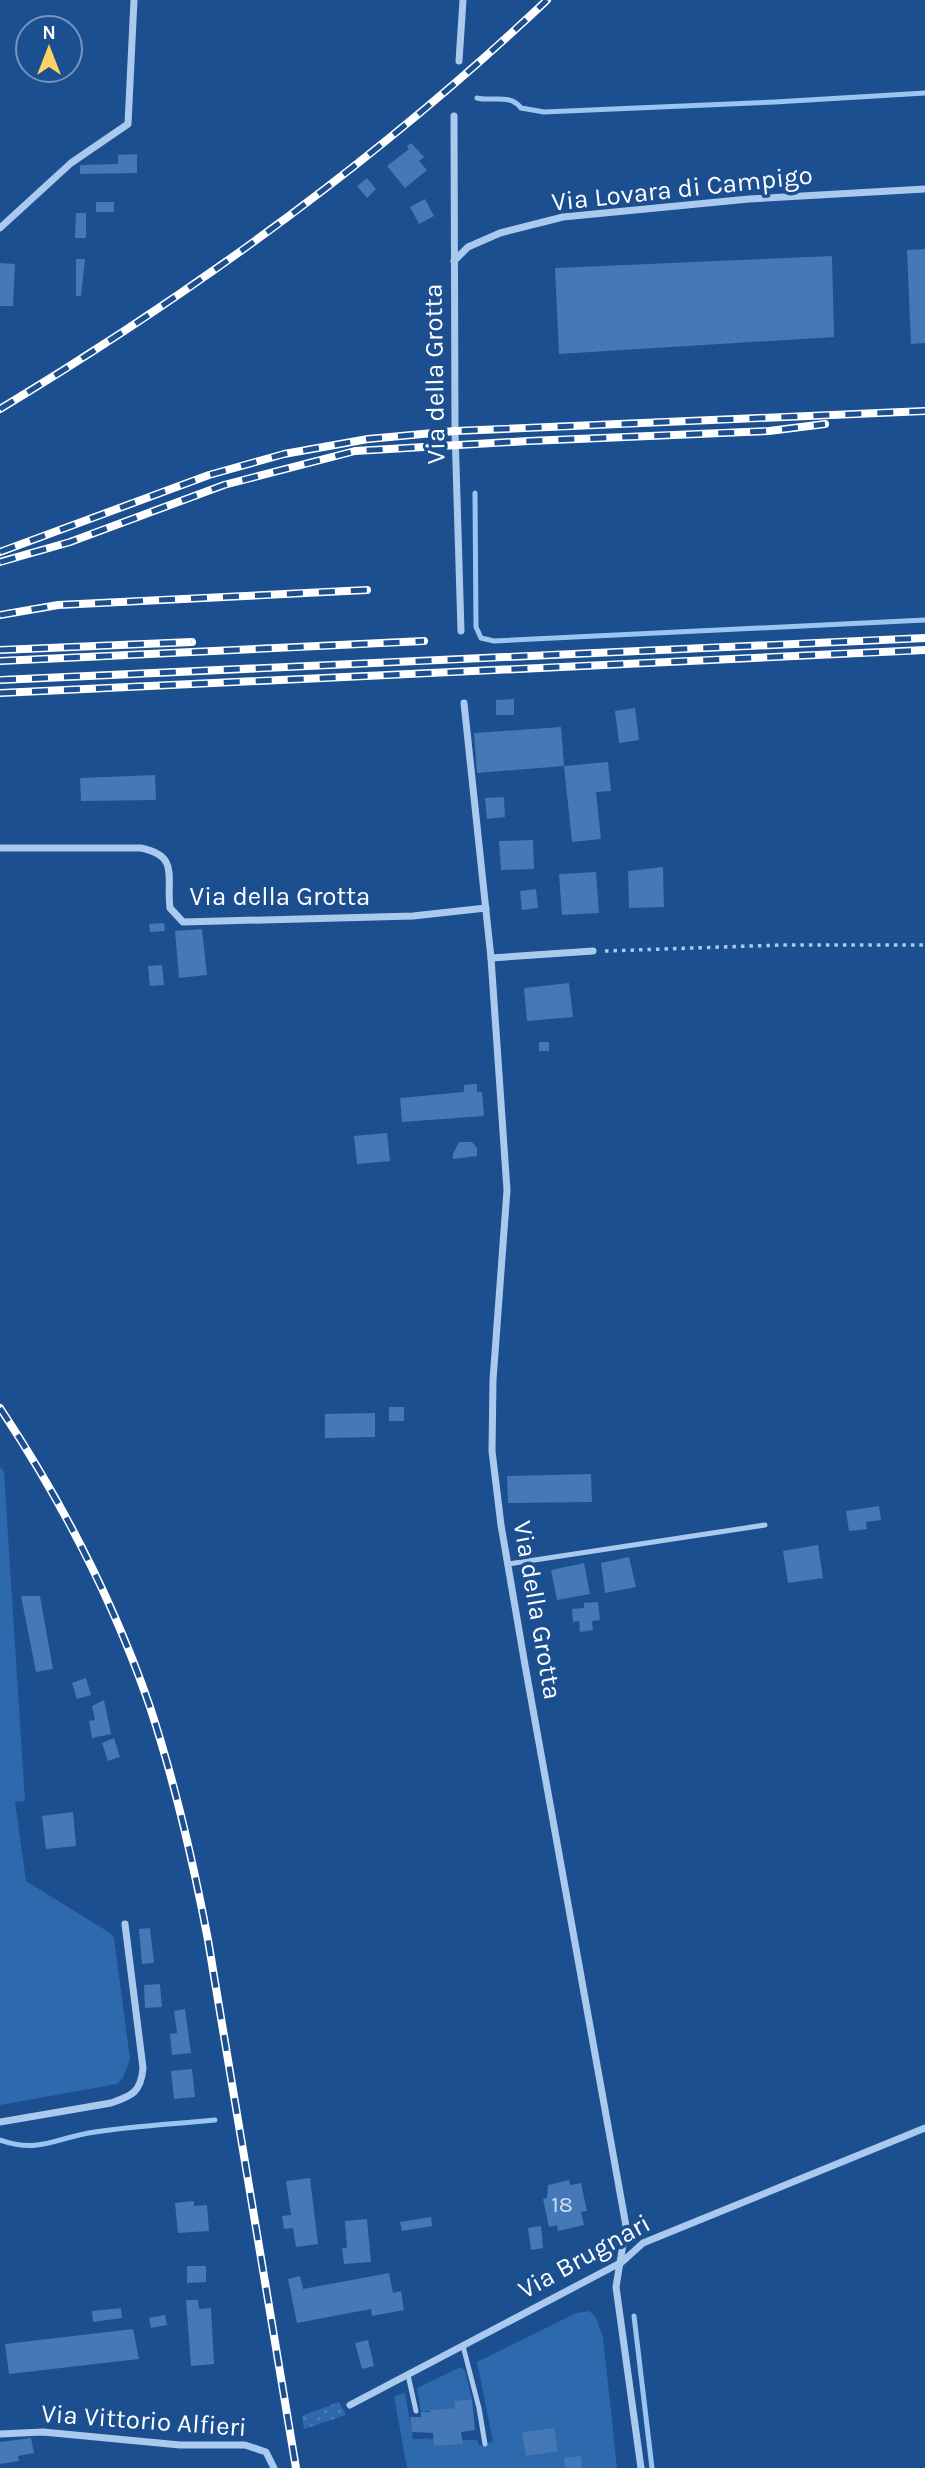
<svg xmlns="http://www.w3.org/2000/svg" width="925" height="2468" font-family="Karla,sans-serif">
	<defs>
		<pattern id="grass-dots" width="8" height="8" patternUnits="userSpaceOnUse" patternTransform="scale(1.75)"><rect width="8" height="8" fill="#2e69ad"/><path d="M2 2h.1M6 6h.1" fill="none" stroke="#4d80b9" stroke-width="1.8" stroke-linecap="round"/></pattern>
	</defs>
	<rect width="100%" height="100%" fill="#1b4f8f"/>
	<path fill="url(#grass-dots)" d="M339,2402L346,2415L304,2429L302,2416Z"/>
	<g fill="#2e69ad">
		<path d="M0,1467L4,1472L25,1801L15,1802L26,1881L110,1933L114,1938L130,2059L123,2078L117,2084L0,2105Z"/>
		<path d="M589,2311L595,2316L603,2337L617,2468H407L394,2396L405,2393L413,2439C435,2437 455,2441 477,2440L479,2446L493,2442L477,2362L576,2313Z"/>
		<path d="M461,2367L465,2371L472,2399L455,2401V2408L421,2412L417,2388Z"/>
	</g>
	<g fill="none" stroke-linecap="round" stroke-linejoin="round">
		<g stroke="#9cc4f0" stroke-width="5">
			<path d="M477,98C491,102 510,93 521,108L544,112L775,102L925,93"/>
			<path d="M475,493L476,627L481,638L494,641L925,620"/>
			<path d="M0,2140C41,2154 57,2137 95,2132C135,2126 175,2124 215,2120"/>
			<path d="M634,2316L652,2468"/>
		</g>
	</g>
	<g fill="#4478b7">
		<path d="M411,143L424,157L419,161L427,170L405,188L387,166L409,149L407,146Z"/>
		<path d="M137,154V173L80,174V165L118,164V155Z"/>
		<path d="M367,178L376,189L367,198L357,186Z"/>
		<path d="M425,199L434,216L419,224L410,207Z"/>
		<rect x="96" y="202" width="18" height="10"/>
		<path d="M76,213H86V238H75Z"/>
		<path d="M925,249V343L911,344L907,250Z"/>
		<path d="M832,256L834,337L559,354L555,268Z"/>
		<path d="M76,259H85L81,296H76Z"/>
		<path d="M0,263L15,264L13,306H0Z"/>
		<path d="M514,699V715H496V700Z"/>
		<path d="M635,708L639,740L619,743L615,711Z"/>
		<path d="M561,727L564,766L477,773L474,733Z"/>
		<path d="M608,762L611,791L596,792L601,839L572,842L564,766Z"/>
		<path d="M155,775L156,800L81,801L80,778Z"/>
		<path d="M504,797L505,817L487,819L485,798Z"/>
		<path d="M533,840L534,869L501,870L499,841Z"/>
		<path d="M663,867L664,907L629,908L628,871Z"/>
		<path d="M596,872L599,913L562,915L559,874Z"/>
		<path d="M536,889L538,908L522,910L520,891Z"/>
		<path d="M164,923L165,931L150,932L149,924Z"/>
		<path d="M202,929L207,975L179,978L175,931Z"/>
		<path d="M162,965L164,985L150,986L148,966Z"/>
		<path d="M569,983L573,1017L527,1021L524,988Z"/>
		<rect x="539" y="1042" width="10" height="9"/>
		<path d="M477,1084V1092H482L484,1116L402,1122L400,1098L464,1092V1085Z"/>
		<path d="M387,1133L390,1161L357,1164L354,1136Z"/>
		<path d="M459,1142H472L477,1148V1156L453,1159V1154Z"/>
		<rect x="389" y="1407" width="15" height="14"/>
		<path d="M375,1413V1437L325,1438V1414Z"/>
		<path d="M591,1474L592,1502L508,1503L507,1476Z"/>
		<path d="M879,1506L881,1520L866,1522L867,1529L849,1531L846,1511Z"/>
		<path d="M818,1545L823,1578L788,1583L783,1551Z"/>
		<path d="M629,1557L636,1587L605,1593L601,1563Z"/>
		<path d="M584,1563L590,1594L557,1600L551,1570Z"/>
		<path d="M21,1596H40L53,1669L36,1672Z"/>
		<path d="M598,1602L600,1620L592,1621L593,1630L580,1632L579,1621L573,1622L572,1609L584,1608V1603Z"/>
		<path d="M86,1678L91,1695L77,1699L72,1683Z"/>
		<path d="M104,1700L111,1734L92,1738L89,1721L95,1720L92,1706Z"/>
		<path d="M114,1738L120,1757L108,1761L102,1743Z"/>
		<path d="M73,1812L76,1846L46,1849L42,1816Z"/>
		<path d="M150,1928L154,1963L142,1964L139,1929Z"/>
		<path d="M160,1984L162,2007L145,2008L144,1985Z"/>
		<path d="M185,2009L191,2053L172,2055L170,2034L177,2033L174,2011Z"/>
		<path d="M192,2069L195,2097L174,2099L171,2071Z"/>
		<path d="M310,2178L318,2244L296,2247L293,2228L284,2229L282,2216L291,2215L286,2181Z"/>
		<path d="M569,2180L570,2185L581,2183L587,2211L581,2212L584,2225L558,2231L557,2225L549,2227L543,2199L547,2198L548,2185Z"/>
		<path d="M194,2201V2206L207,2205L209,2231L178,2233L175,2203Z"/>
		<path d="M431,2217L432,2226L402,2231L400,2222Z"/>
		<path d="M367,2219L371,2262L344,2264L342,2248H347L345,2221Z"/>
		<path d="M541,2226L543,2248L531,2250L528,2228Z"/>
		<path d="M187,2266H206V2282L187,2283Z"/>
		<path d="M389,2273L393,2293L401,2291L404,2310L372,2316L371,2309L297,2323L288,2279L300,2276L303,2289Z"/>
		<path d="M186,2300H198L199,2309L211,2308L214,2364L191,2366Z"/>
		<path d="M121,2308L122,2318L93,2322L92,2311Z"/>
		<path d="M165,2315L167,2325L151,2328L149,2318Z"/>
		<path d="M133,2329L139,2359L9,2374L5,2344Z"/>
		<path d="M368,2340L374,2366L362,2369L355,2343Z"/>
		<path d="M472,2399L475,2430L461,2432L463,2444L434,2446L433,2433L412,2432L410,2417H421V2412H430V2410L455,2408L454,2401Z"/>
		<path d="M554,2428L558,2451L526,2456L522,2432Z"/>
		<path d="M31,2438L34,2453L18,2456L19,2461L0,2464V2442Z"/>
		<path d="M581,2456L582,2468H565L564,2458Z"/>
	</g>
	<g fill="none" stroke-linecap="round" stroke-linejoin="round">
		<path stroke="#a9c9ee" stroke-width="3.5" stroke-dasharray="3.5 5" stroke-linecap="butt" d="M605,951L781,945H925"/>
		<g stroke="#a9c9ee" stroke-width="5">
			<path d="M508,1564L765,1525"/>
			<path d="M463,2346L479,2408L485,2444"/>
			<path d="M408,2375L416,2411"/>
		</g>
		<g stroke="#a9c9ee" stroke-width="7">
			<path d="M459,61L463,0"/>
			<path d="M454,116L455,431L461,631"/>
			<path d="M0,228L71,163L128,124L134,0"/>
			<path d="M454,261L468,247L500,233L563,217L749,199L925,189"/>
			<path d="M464,703L491,958L507,1190L493,1380L492,1451L501,1525L525,1665L626,2226L616,2287L641,2468"/>
			<path d="M0,848H141C180,856 166,877 170,908L183,922L413,916L486,908"/>
			<path d="M491,958L593,951"/>
			<path d="M0,2122L111,2103C132,2096 141,2092 143,2068L125,1924"/>
			<path d="M350,2405L622,2262L643,2243L925,2128"/>
			<path d="M0,2434L43,2432L180,2445H245L266,2452L274,2468"/>
		</g>
		<defs>
			<g id="rail">
				<path d="M0,409C196,291 381,157 547,0"/>
				<path d="M0,552L209,475L284,454L368,439L455,431L925,411"/>
				<path d="M0,562L70,542L224,485L355,451L529,441L769,431L825,424"/>
				<path d="M0,615L58,605L367,590"/>
				<path d="M0,650L192,642"/>
				<path d="M0,661L424,641"/>
				<path d="M0,680L925,638"/>
				<path d="M0,693L925,650"/>
				<path d="M0,1408C61,1500 114,1602 150,1707C175,1783 193,1861 208,1940L296,2468"/>
			</g>
		</defs>
		<use href="#rail" stroke="#fff" stroke-width="8"/>
		<use href="#rail" stroke="#1b4f8f" stroke-width="5" stroke-dasharray="16" stroke-linecap="butt"/>
	</g>
	<g text-anchor="middle" stroke-width="7" stroke-linejoin="round" paint-order="stroke">
		<g font-size="23" fill="#d0dded">
			<text x="562" y="2212">18</text>
		</g>
		<g font-size="26" fill="#fff" stroke="#1b4f8f">
			<text transform="translate(682 188) rotate(-6)" y="9">Via Lovara di Campigo</text>
			<text transform="translate(434 374) rotate(-91)" y="9">Via della Grotta</text>
			<text x="280" y="905">Via della Grotta</text>
			<text transform="translate(538 1610) rotate(80)" y="9">Via della Grotta</text>
			<text transform="translate(584 2256) rotate(-29)" y="9">Via Brugnari</text>
			<text transform="translate(144 2420) rotate(4)" y="9">Via Vittorio Alfieri</text>
		</g>
	</g>
	<g transform="translate(49 49)"><circle r="33" fill="#1b4f8f" stroke="#7695bc" stroke-width="2"/>
	<path d="M0-5L12 26L0 18L-12 26Z" fill="#ffd166"/>
	<text y="-10" font-size="19" font-weight="bold" text-anchor="middle" fill="#ffffff">N</text>
	</g>
</svg>
